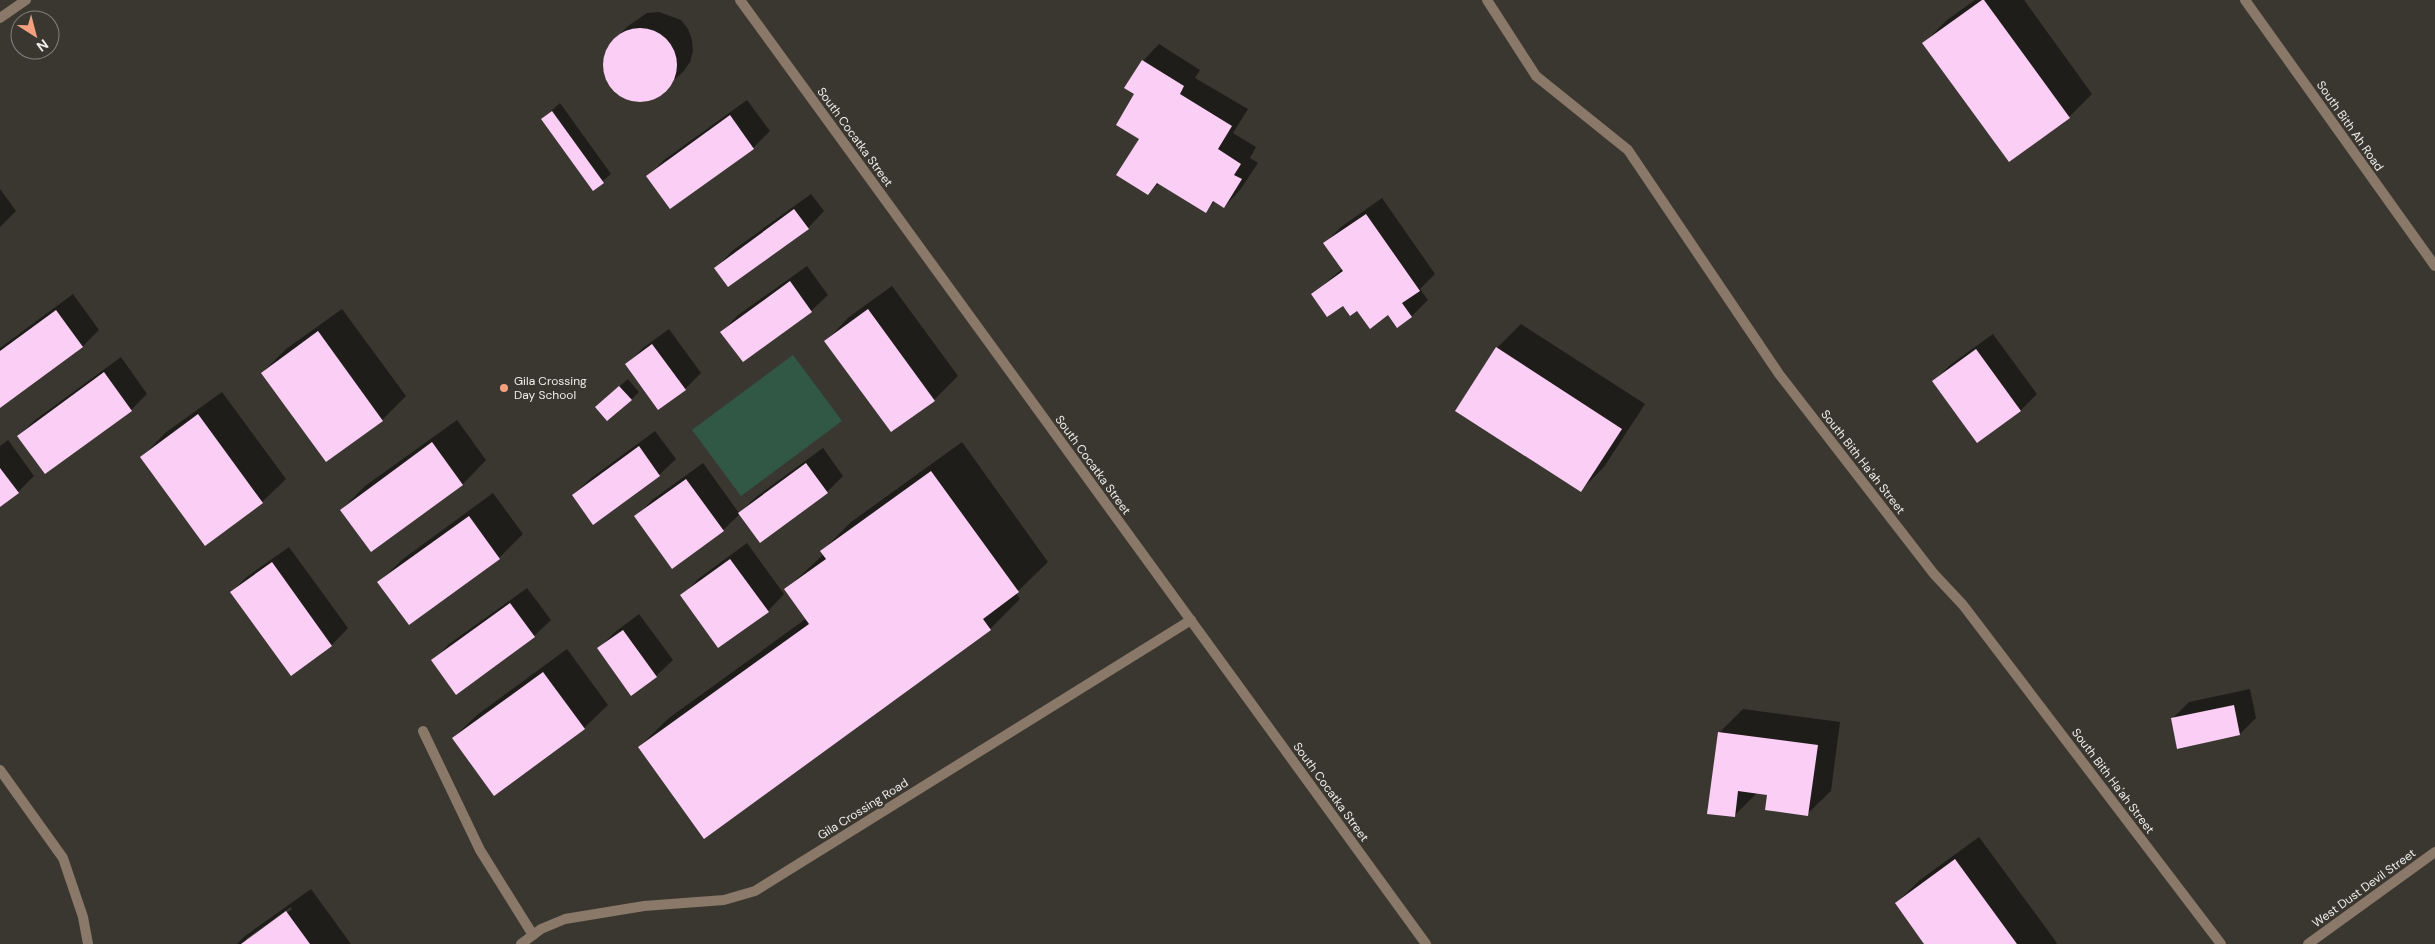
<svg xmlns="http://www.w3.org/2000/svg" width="2435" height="944" font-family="'DM Sans',sans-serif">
	<rect width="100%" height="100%" fill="#3a3730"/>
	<path fill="#305845" d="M793,355L842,421L741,496L692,430Z"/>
	<g fill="#0007" fill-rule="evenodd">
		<path d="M1975,0H2024L2092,94L2069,117L1924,43L1947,20Z"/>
		<path d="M659,12L681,20L688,29L692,40L693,51L690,62L683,72L656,96L645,100H633L622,96L607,77L606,54L611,43L628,26L647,13Z"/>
		<path d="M1159,44L1200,70L1195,78L1248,109L1233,133L1256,147L1250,158L1258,163L1240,190L1224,207L1215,201L1206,211L1159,183L1148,194L1136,94L1143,61Z"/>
		<path d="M747,100L770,131L753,148L671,208L648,176L664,160Z"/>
		<path d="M560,103L611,174L593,189L542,119Z"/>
		<path d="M0,189L16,211L0,227Z"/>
		<path d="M811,194L824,211L808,228L716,268L732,251Z"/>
		<path d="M1382,198L1435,274L1420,289L1428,300L1412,316L1397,326L1389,313L1357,310L1313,294L1343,268L1325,243L1341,227Z"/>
		<path d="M807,266L828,295L811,311L722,332L738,315Z"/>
		<path d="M892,286L958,376L934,400L891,431L826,341L849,317Z"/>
		<path d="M73,294L99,330L83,346L0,406V348Z"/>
		<path d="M342,309L406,396L382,420L326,460L262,373L286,349Z"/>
		<path d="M1521,324L1645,404L1604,467L1581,490L1456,410L1497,348Z"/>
		<path d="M669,329L701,373L685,389L627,364L643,348Z"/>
		<path d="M1993,334L2037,394L2021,410L1978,441L1934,381L1950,365Z"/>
		<path d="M121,357L147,394L131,410L18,436L35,420Z"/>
		<path d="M628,379L639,392L631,400L605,399Z"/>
		<path d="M222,392L286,479L262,502L142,457L165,433Z"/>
		<path d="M457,420L486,460L463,484L371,550L341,510L365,486Z"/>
		<path d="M655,431L676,459L659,475L594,523L573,495L590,479Z"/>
		<path d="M8,440L34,476L18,492L0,505V446Z"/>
		<path d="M962,442L1048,562L1016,593L1020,599L990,629L639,747L669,718L807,618L786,589L824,554L822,551L851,522Z"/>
		<path d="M823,448L843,476L827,492L740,514L723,530L636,517L652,500L703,463L739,513L756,497Z"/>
		<path d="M493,493L523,534L499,558L409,624L379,582L403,559Z"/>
		<path d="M747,543L784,594L768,611L719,646L682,596L698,579Z"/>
		<path d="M289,547L348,628L332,645L291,674L231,592L248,576Z"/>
		<path d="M527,588L551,620L534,636L433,661L449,644Z"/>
		<path d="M639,614L673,660L656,676L598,649L615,632Z"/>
		<path d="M567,649L608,705L584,728L453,738L477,715Z"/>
		<path d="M2250,689L2256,718L2240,734L2172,719L2189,702Z"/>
		<path d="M1743,709L1840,722L1831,791L1807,814L1768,793L1758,792L1734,816L1719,733Z"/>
		<path d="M1979,837L2057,943L2056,944H1926L1896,903L1920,880Z"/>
		<path d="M311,889L351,944H237L245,936ZM291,907L292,909L246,942V939Z"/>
	</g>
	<g fill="#facef5">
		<path d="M1982,0H1984L2070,118L2009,162L1922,43Z"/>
		<circle cx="640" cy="65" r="37"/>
		<path d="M1142,60L1184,86L1180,94L1232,126L1218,149L1241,164L1234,175L1242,179L1224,208L1213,201L1206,213L1157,183L1148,195L1116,175L1139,139L1116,125L1134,94L1124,88Z"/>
		<path d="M552,111L604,183L593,191L541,119Z"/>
		<path d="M730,115L754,149L670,209L646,176Z"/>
		<path d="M794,209L809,229L728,287L714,268Z"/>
		<path d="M1366,214L1420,291L1402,303L1412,317L1397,328L1388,315L1370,329L1357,311L1350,316L1343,306L1327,317L1311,294L1343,271L1323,243Z"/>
		<path d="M790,281L812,312L743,362L720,332Z"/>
		<path d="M868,309L935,401L891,432L824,341Z"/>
		<path d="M56,310L83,347L0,408V351Z"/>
		<path d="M318,331L383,421L326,462L261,373Z"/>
		<path d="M652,344L686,390L658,410L625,364Z"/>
		<path d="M1496,347L1622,429L1581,492L1455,411Z"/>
		<path d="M1976,349L2021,411L1977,443L1932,381Z"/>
		<path d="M104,372L132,411L45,474L17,436Z"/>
		<path d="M619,386L632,400L607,421L595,407Z"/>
		<path d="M198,414L263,503L205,546L140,457Z"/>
		<path d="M432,442L463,485L371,552L340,510Z"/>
		<path d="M639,446L660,476L593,525L572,495Z"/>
		<path d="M806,463L828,493L760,543L738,513Z"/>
		<path d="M0,468L19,493L0,507Z"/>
		<path d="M931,471L1019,592L983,619L991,630L704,839L638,747L809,624L784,589L826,559L820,551Z"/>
		<path d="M686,479L724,531L672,569L634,516Z"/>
		<path d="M469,516L500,559L409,625L377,582Z"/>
		<path d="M730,559L769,612L718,648L680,595Z"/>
		<path d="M272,562L332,646L291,676L230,592Z"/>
		<path d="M510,603L535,637L456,695L431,660Z"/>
		<path d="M623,630L657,677L631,696L597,648Z"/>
		<path d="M543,672L585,729L494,796L452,738Z"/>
		<path d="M2234,705L2240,735L2177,749L2171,718Z"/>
		<path d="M1718,732L1818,745L1808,816L1765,810L1767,795L1738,791L1735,817L1707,814Z"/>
		<path d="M1955,859L2017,944H1924L1895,903Z"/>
		<path d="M286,911L310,944H241Z"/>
	</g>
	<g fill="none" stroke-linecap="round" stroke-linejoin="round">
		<path stroke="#8a7868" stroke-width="10" d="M423,731L480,850L533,935"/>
		<g stroke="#8a7868" stroke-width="10">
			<path d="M740,0L1426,944"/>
			<path d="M1487,0L1536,76L1628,150L1779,374L1934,574L1963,605L2221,944"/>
			<path d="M2245,0L2435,266"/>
			<path d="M0,18L26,0"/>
			<path d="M0,770L63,858L83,917L88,944"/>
			<path d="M521,944L541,929L565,919L644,906L724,900L755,891L1191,620"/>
			<path d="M2308,944L2435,852"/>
		</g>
	</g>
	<circle fill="#f2a07f" stroke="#3a3730" stroke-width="2" cx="504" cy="388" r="5"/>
	<g text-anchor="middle" stroke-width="5" stroke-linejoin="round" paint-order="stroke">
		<g font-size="12" fill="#efede9" stroke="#3a3730">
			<text transform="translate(2350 126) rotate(55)" y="4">South Bith Ah Road</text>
			<text transform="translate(855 137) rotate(54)" y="4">South Cocatka Street</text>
			<text transform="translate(1863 462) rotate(52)" y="4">South Bith Ha'ah Street</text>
			<text transform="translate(1093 465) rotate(54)" y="4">South Cocatka Street</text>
			<text transform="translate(2113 781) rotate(53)" y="4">South Bith Ha'ah Street</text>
			<text transform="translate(1331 792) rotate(54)" y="4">South Cocatka Street</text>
			<text transform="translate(863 809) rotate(-32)" y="4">Gila Crossing Road</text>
			<text transform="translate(2364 888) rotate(-36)" y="4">West Dust Devil Street</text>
		</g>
		<g font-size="12" fill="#efede9" stroke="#3a3730" text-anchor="start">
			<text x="514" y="385">Gila Crossing<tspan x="514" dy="14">Day School</tspan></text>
		</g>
	</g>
	<g transform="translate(35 35) rotate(144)"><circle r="24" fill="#3a3730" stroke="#82807a"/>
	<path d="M0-4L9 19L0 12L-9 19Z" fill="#f2a07f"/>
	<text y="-8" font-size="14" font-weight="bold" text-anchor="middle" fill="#efede9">N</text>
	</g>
</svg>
